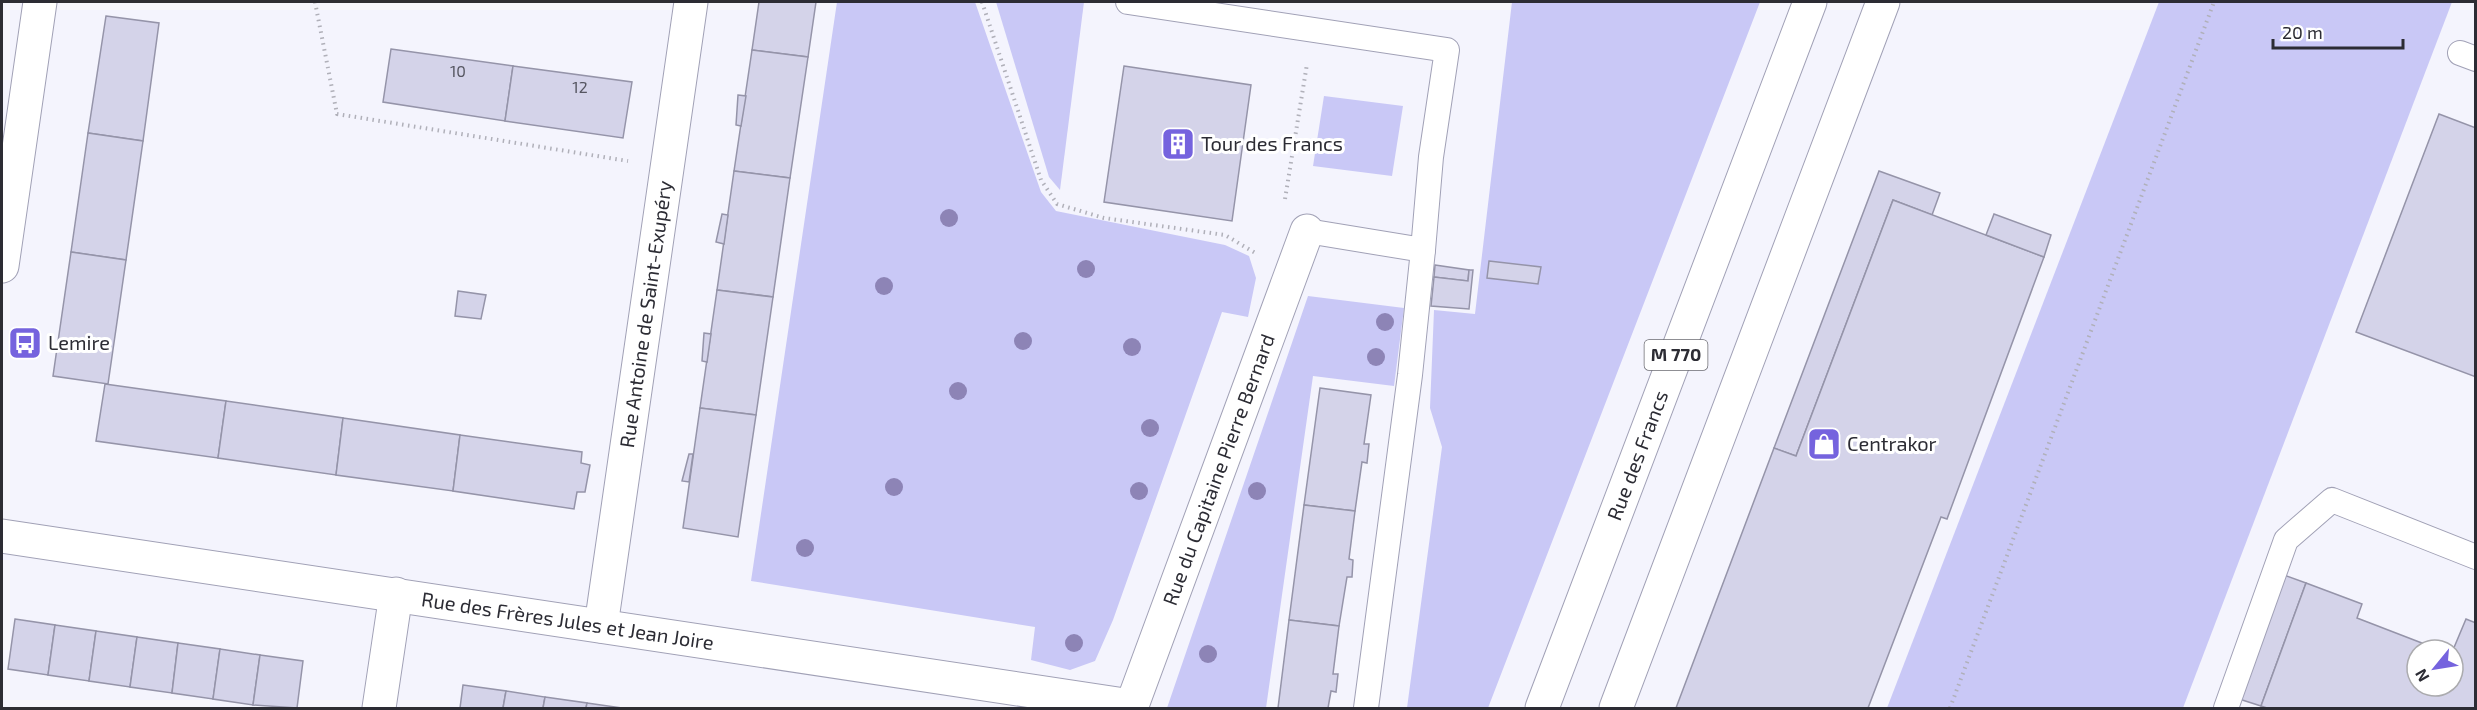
<svg xmlns="http://www.w3.org/2000/svg" width="2477" height="710" font-family="'Exo 2',sans-serif">
	<rect width="100%" height="100%" fill="#f4f4fd"/>
	<g fill="#c9c8f6">
		<path d="M837,2H975L1041,192L1056,211L1225,245L1249,256L1256,278L1248,317L1222,312L1113,620L1095,661L1070,670L1031,660L1035,627L751,581Z"/>
		<path d="M996,2H1084L1060,190L1049,177Z"/>
		<path d="M1512,2H1760L1488,708H1407L1442,447L1430,408L1434,310L1475,314Z"/>
		<path d="M2159,2H2452L2183,708H1887Z"/>
		<path d="M1324,96L1403,106L1392,176L1313,166Z"/>
		<path d="M1308,296L1404,308L1394,386L1313,376L1266,708H1167Z"/>
	</g>
	<g fill="#d4d3e9" stroke="#9594a9" stroke-width="1.5">
		<path d="M759,2H816L808,57L752,50Z"/>
		<path d="M106,16L159,23L143,141L88,133Z"/>
		<path d="M391,49L513,66L505,121L383,102Z"/>
		<path d="M752,50L808,57L790,178L734,171Z"/>
		<path d="M513,66L632,82L623,138L505,121Z"/>
		<path d="M1124,66L1251,85L1232,221L1104,202Z"/>
		<path d="M738,95L746,96L741,126L736,125Z"/>
		<path d="M2439,114L2476,128V377L2356,332Z"/>
		<path d="M88,133L143,141L126,260L71,252Z"/>
		<path d="M734,171L790,178L773,297L717,290Z"/>
		<path d="M1879,171L1940,193L1932,215L1893,200L1796,456L1774,448Z"/>
		<path d="M1893,200L2044,257L1947,519L1941,517L1868,708H1676L1774,448L1796,456Z"/>
		<path d="M722,214L728,215L724,244L716,242Z"/>
		<path d="M1994,214L2051,235L2044,257L1986,235Z"/>
		<path d="M71,252L126,260L108,384L53,376Z"/>
		<path d="M1489,261L1541,267L1538,284L1487,278Z"/>
		<path d="M1435,265L1469,270L1468,281L1434,277Z"/>
		<path d="M1469,270H1473L1469,309L1431,306L1434,277L1468,281Z"/>
		<path d="M717,290L773,297L756,415L700,408Z"/>
		<path d="M458,291L486,295L481,319L455,316Z"/>
		<path d="M704,333L711,334L707,362L702,361Z"/>
		<path d="M105,384L226,401L218,458L96,441Z"/>
		<path d="M1320,388L1371,395L1364,444H1369L1367,463L1362,462L1355,511L1304,505Z"/>
		<path d="M226,401L343,418L336,475L218,458Z"/>
		<path d="M700,408L756,415L738,537L683,528Z"/>
		<path d="M343,418L460,435L453,491L336,475Z"/>
		<path d="M460,435L582,452L581,463L590,465L585,492H577L574,509L453,491Z"/>
		<path d="M689,454H693L689,482L682,481Z"/>
		<path d="M1304,505L1355,511L1349,559L1353,560L1352,577H1347L1339,626L1289,620Z"/>
		<path d="M2281,574L2306,583L2261,706L2236,698Z"/>
		<path d="M2306,583L2362,604L2357,618L2440,650H2417V686H2453V650L2466,619L2476,623V708H2267L2261,706Z"/>
		<path d="M15,619L55,625L48,675L8,669Z"/>
		<path d="M1289,620L1339,626L1333,674H1338L1336,692L1331,691L1328,708H1278Z"/>
		<path d="M55,625L96,631L89,681L48,675Z"/>
		<path d="M96,631L137,637L130,687L89,681Z"/>
		<path d="M137,637L178,643L172,693L130,687Z"/>
		<path d="M178,643L220,649L213,699L172,693Z"/>
		<path d="M220,649L260,655L253,705L213,699Z"/>
		<path d="M260,655L303,661L297,708L253,705Z"/>
		<path d="M463,685L506,691L503,708H460Z"/>
		<path d="M506,691L545,697L543,708H503Z"/>
		<path d="M545,697L587,703L586,708H543Z"/>
		<path d="M587,703L622,708H586Z"/>
	</g>
	<g fill="none" stroke-linecap="round" stroke-linejoin="round">
		<defs>
			<g id="service">
				<path d="M1128,2L1447,50L1431,157L1423,250L1307,231"/>
				<path d="M2460,53L2476,59"/>
				<path d="M1366,708L1410,375L1423,250"/>
				<path d="M2226,708L2286,540L2332,500L2476,557"/>
			</g>
			<g id="minor">
				<path d="M2,266L40,2"/>
				<path id="s1" d="M2,536L1131,706"/>
				<path id="s2" d="M601,626L691,2"/>
				<path d="M379,708L396,594"/>
				<path id="s3" d="M1131,708L1307,231"/>
			</g>
			<g id="primary">
				<path id="s4" d="M1542,708L1810,2"/>
				<path d="M1616,708L1883,2"/>
			</g>
		</defs>
		<use href="#service" stroke="#a1a1b6" stroke-width="26"/>
		<use href="#minor" stroke="#a1a1b6" stroke-width="35"/>
		<use href="#primary" stroke="#a1a1b6" stroke-width="35"/>
		<g stroke="#b0b0b9" stroke-width="4" stroke-dasharray="1.5 4.5" stroke-linecap="butt">
			<path d="M315,2L337,114L628,161"/>
			<path d="M982,2L1041,180L1057,204L1104,218L1225,235L1257,254"/>
			<path d="M1285,199L1307,64"/>
			<path d="M1950,708L2214,2"/>
		</g>
		<use href="#service" stroke="#fff" stroke-width="24"/>
		<use href="#minor" stroke="#fff" stroke-width="33"/>
		<use href="#primary" stroke="#fff" stroke-width="33"/>
	</g>
	<g fill="#8d84b6">
		<circle cx="949" cy="218" r="9"/>
		<circle cx="1086" cy="269" r="9"/>
		<circle cx="884" cy="286" r="9"/>
		<circle cx="1385" cy="322" r="9"/>
		<circle cx="1023" cy="341" r="9"/>
		<circle cx="1132" cy="347" r="9"/>
		<circle cx="1376" cy="357" r="9"/>
		<circle cx="958" cy="391" r="9"/>
		<circle cx="1150" cy="428" r="9"/>
		<circle cx="894" cy="487" r="9"/>
		<circle cx="1139" cy="491" r="9"/>
		<circle cx="1257" cy="491" r="9"/>
		<circle cx="805" cy="548" r="9"/>
		<circle cx="1074" cy="643" r="9"/>
		<circle cx="1208" cy="654" r="9"/>
	</g>
	<defs>
		<symbol id="building-square" viewBox="-11 -11 22 22"><rect x="-9" y="-9" width="18" height="18" rx="4" fill="#7563de" stroke="#fff"/><path d="M-4-6H4V6H1V3H-1V6H-4ZM-2.5-4.3h1.7v1.8h-1.7ZM.8-4.3h1.7v1.8H.8ZM-2.5-1h1.7V.8h-1.7ZM.8-1h1.7V.8H.8Z" fill="#fff"/></symbol>
		<symbol id="bus-square" viewBox="-11 -11 22 22"><rect x="-9" y="-9" width="18" height="18" rx="4" fill="#7563de" stroke="#fff"/><path d="M-5-6H5V4H4V6H2V4H-2V6H-4V4H-5ZM-3.5-4V0h7V-4ZM-3.5 1.2v1.5H-2V1.2ZM2 1.2v1.5H3.5V1.2Z" fill="#fff"/></symbol>
		<symbol id="shop-square" viewBox="-11 -11 22 22"><rect x="-9" y="-9" width="18" height="18" rx="4" fill="#7563de" stroke="#fff"/><path d="M-5-2.5h2.3a2.7 3.5 0 0 1 5.4 0H5L5.5 6h-11ZM-1.5-2.5h3a1.5 2.3 0 0 0-3 0Z" fill="#fff"/></symbol>
	</defs>
	<g fill-rule="evenodd">
		<use href="#building-square" x="1159" y="125" width="38" height="38"/>
		<use href="#bus-square" x="6" y="324" width="38" height="38"/>
		<use href="#shop-square" x="1805" y="425" width="38" height="38"/>
	</g>
	<g text-anchor="middle" stroke-width="6" stroke-linejoin="round" paint-order="stroke">
		<g font-size="16" fill="#565661">
			<text x="458" y="77">10</text>
			<text x="580" y="93">12</text>
		</g>
		<rect fill="#fff" stroke="#6b6b71" stroke-width="1.5" x="1644.5" y="340" width="63" height="30" rx="4.5"/>
		<g font-size="18" font-weight="bold" fill="#2c2c34">
			<text x="1676" y="361">M 770</text>
		</g>
		<g font-size="20" fill="#2c2c34" stroke="#fff" text-anchor="start">
			<text x="1201" y="151">Tour des Francs</text>
			<text x="48" y="350">Lemire</text>
			<text x="1847" y="451">Centrakor</text>
		</g>
		<g font-size="20" fill="#2c2c34" stroke="#fff">
			<text dy="7" stroke="none"><textPath href="#s2" startOffset="315">Rue Antoine de Saint-Exupéry</textPath></text>
			<text dy="7" stroke="none"><textPath href="#s4" startOffset="270">Rue des Francs</textPath></text>
			<text dy="7" stroke="none"><textPath href="#s3" startOffset="254">Rue du Capitaine Pierre Bernard</textPath></text>
			<text dy="7" stroke="none"><textPath href="#s1" startOffset="572">Rue des Frères Jules et Jean Joire</textPath></text>
		</g>
	</g>
	<rect width="2477" height="710" fill="none" stroke="#2c2c34" stroke-width="6"/>
	<g transform="translate(2435 668) rotate(240)"><circle r="28" fill="#ffffff" stroke="#ababae" stroke-width="1.5"/>
	<path d="M0-4.5L10 22L0 15L-10 22Z" fill="#7563de"/>
	<text y="-9" font-size="16" font-weight="bold" text-anchor="middle" fill="#2c2c34">N</text>
	</g>
	<path d="M2273 39v9h130v-9" fill="none" stroke="#2c2c34" stroke-width="3"/>
	<text x="2282" y="39" font-size="18" fill="#2c2c34" stroke="#ffffff" stroke-width="4.5" paint-order="stroke">20 m</text>
</svg>
